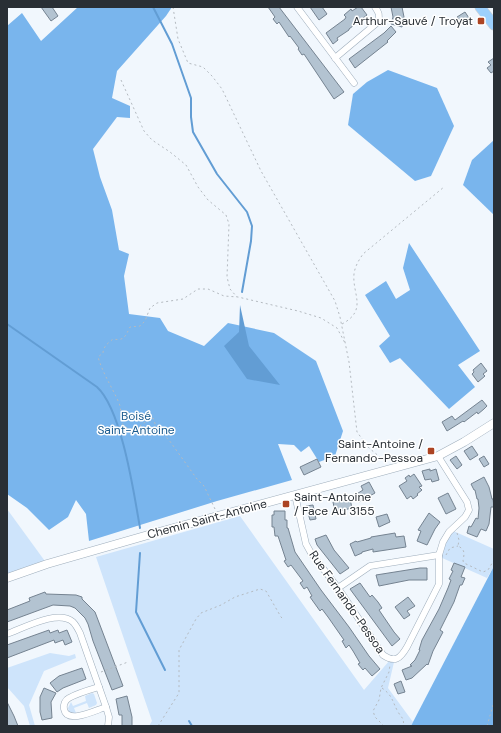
<svg xmlns="http://www.w3.org/2000/svg" width="501" height="733" font-family="'DM Sans',sans-serif">
	<rect width="100%" height="100%" fill="#f1f7fd"/>
	<g fill="#cee4fb">
		<path d="M7,509L47,564L7,578Z"/>
		<path d="M240,516L364,690L390,660L394,662L388,688L413,722L411,726H149L152,721L96,557Z"/>
		<path d="M451,530L494,549V566L487,578L440,557Z"/>
		<path d="M50,653L69,656L75,654L76,658L44,671L29,705L35,726H30L24,706L7,687V668Z"/>
		<path d="M92,693L94,694L97,703L96,705L89,708L87,703L74,708L76,713L69,712L68,708L71,702L73,706L86,701L85,696Z"/>
	</g>
	<g fill="#79b5ed">
		<path d="M78,7H172L166,16L117,71L112,98L130,106V118L117,117L93,149L100,177L112,210L119,250L129,254L124,276L129,314L160,318L168,331L204,346L228,323L274,333L316,361L343,431L335,456L319,462L309,446L301,452L294,445L278,444L292,480L217,501L89,541L86,514L76,500L68,517L49,530L27,508L7,494V26L22,13L41,41Z"/>
		<path d="M388,70L437,88L454,126L431,176L415,181L348,125L353,94L367,82Z"/>
		<path d="M494,140V215L463,185L472,160Z"/>
		<path d="M409,243L480,351L458,365L475,387L449,409L400,358L390,363L379,346L390,336L365,295L386,281L396,299L410,290L403,268Z"/>
		<path d="M494,566V726H411L413,722Z"/>
	</g>
	<path fill="#629dd4" d="M240,305L249,346L280,385L247,379L224,346L239,332Z"/>
	<g fill="none" stroke-linecap="round" stroke-linejoin="round">
		<g stroke="#629dd4" stroke-width="2">
			<path d="M153,7L172,44L191,98V117L193,132L217,174L247,212L252,226L251,241L242,292"/>
			<path d="M7,324L97,387C122,410 134,494 140,528"/>
			<path d="M140,553L136,612L165,670"/>
			<path d="M189,721L192,726"/>
		</g>
	</g>
	<g fill="#b3c3d1" stroke="#758391">
		<path d="M41,7H52L58,16L51,21Z"/>
		<path d="M268,7H279L344,92L334,99L304,54L302,55L298,49L299,48L290,36L289,37L279,22L277,24L273,19L275,17Z"/>
		<path d="M310,7H322L327,14L319,20Z"/>
		<path d="M358,7H361L367,15L349,29V30L337,38L338,40L333,44L326,33L345,19L346,17L344,15L351,9L352,11Z"/>
		<path d="M391,7H402L404,17L402,27L391,24L393,17Z"/>
		<path d="M465,12L469,18L462,23L457,17Z"/>
		<path d="M391,26L396,32L387,41L388,42L355,68L349,59L384,33Z"/>
		<path d="M494,58V71L491,73L487,68L491,65L488,62Z"/>
		<path d="M481,363L487,371L483,374L485,376L478,382L472,374L474,372L473,370Z"/>
		<path d="M482,400L487,406L484,409L478,414L477,412L464,422L463,421L447,431L442,422L452,416L455,420Z"/>
		<path d="M472,446L478,455L470,460L464,451Z"/>
		<path d="M456,456L462,465L457,469L450,460Z"/>
		<path d="M484,456L489,464L484,467L479,459Z"/>
		<path d="M317,459L321,467L304,475L300,467Z"/>
		<path d="M430,469V471L436,469L439,480L432,482L431,479L425,480L422,471Z"/>
		<path d="M414,474L422,486L419,487L422,490L417,494L418,495L413,499L411,496L407,499L399,486L407,481L405,478L409,475L410,477Z"/>
		<path d="M484,477L489,487L492,499H493L494,507H491L489,524L486,531L481,529L477,537L467,533L469,526L471,527L476,518L478,519L479,508L478,499H477L475,490H474L471,484Z"/>
		<path d="M369,482L375,493L359,502L355,495L363,490L361,486Z"/>
		<path d="M448,493L456,509L446,514L438,498Z"/>
		<path d="M350,499L352,508L335,512L333,502Z"/>
		<path d="M313,505L316,519L310,520L306,506Z"/>
		<path d="M274,511H285V520H287V528H288L295,552L321,590L349,627L369,656L380,669L372,676L365,668L363,670L358,664L360,663L353,651L349,645L346,648L342,641L344,640L328,617L322,609L320,611L310,597L312,596L307,587L304,589L300,583L303,581L291,565L288,567L284,561L286,560L278,536H275L274,527H272V515H274Z"/>
		<path d="M429,513L440,522L435,529L427,545L417,541L421,531L418,530Z"/>
		<path d="M387,514L390,522L379,527L376,517Z"/>
		<path d="M395,533L396,537L404,536L406,547L373,552V549L362,552V553L355,556L350,544L356,541L357,542L371,538V537Z"/>
		<path d="M326,535L334,550L349,568L340,574L317,545L315,539Z"/>
		<path d="M454,563L465,567L461,577L465,578L462,585H460L454,602L440,630L443,632L433,651L428,665L427,664L412,678L406,680L402,670L412,666L410,665L415,660L420,650H419L422,640L439,609L448,588L451,580L449,579L453,571L451,570Z"/>
		<path d="M420,568H427V580H409L379,586L376,575Z"/>
		<path d="M360,583L370,597L372,595L378,602L382,608L379,610L394,632L400,639L392,646L350,589Z"/>
		<path d="M45,592L46,594L76,595L82,597V599L95,612L123,686L112,690L93,641L88,624L85,618L75,608L70,606L53,605L7,622V610L30,601L29,598Z"/>
		<path d="M408,597L415,606L407,611L410,615L404,619L395,607Z"/>
		<path d="M49,630L50,633L58,630L59,633L67,630L72,642L65,645L63,640L55,643L54,640L7,658V645Z"/>
		<path d="M82,668L86,679L63,688L57,692L50,683L59,676Z"/>
		<path d="M401,681L405,692L398,694L394,684Z"/>
		<path d="M44,688L56,693L51,702L52,718L42,720L40,712V697Z"/>
		<path d="M127,696L132,717V726H122V715H119L116,699Z"/>
		<path d="M7,702L14,716L18,726H7Z"/>
	</g>
	<g fill="none" stroke-linecap="round" stroke-linejoin="round">
		<defs>
			<g id="minor">
				<path d="M297,7L354,83"/>
				<path d="M335,58L378,22C380,15 379,13 375,7"/>
				<path d="M295,495L306,544L311,553L338,588L383,655C395,663 400,659 407,647L439,584V555L443,542L449,532L465,517L469,510L467,502L438,456"/>
				<path d="M338,588L370,566L439,555"/>
				<path d="M7,634C24,628 58,609 73,622C76,625 78,629 80,633L106,707L109,717L108,726"/>
				<path d="M99,687C89,690 78,693 69,698C65,700 63,705 64,709C67,725 96,710 106,707"/>
			</g>
			<path id="tertiary" d="M7,578L47,564L148,535L438,456L464,442L494,423"/>
			<path id="primary" d="M480,7L494,25"/>
		</defs>
		<use href="#minor" stroke="#9faebc" stroke-width="7"/>
		<use href="#tertiary" stroke="#9faebc" stroke-width="9"/>
		<use href="#primary" stroke="#d0d1d3" stroke-width="11"/>
		<g stroke="#b4bac0" stroke-width="1" stroke-dasharray="2 3" stroke-linecap="butt">
			<path d="M173,7L178,39L188,63L203,67L212,76L222,89L261,171L335,301L340,317L349,362L357,432L369,448L386,462"/>
			<path d="M121,80L144,131L152,140L170,152L186,165L198,187L208,200L226,215L229,224L227,277L230,289L237,297"/>
			<path d="M342,324C368,310 352,294 354,274C355,266 359,260 363,254L444,187"/>
			<path d="M215,509L204,486L197,479L169,440L157,429L153,418C145,420 140,429 131,429C128,429 125,427 123,425C120,419 122,410 119,403C112,387 103,374 98,357L103,353C103,347 108,343 113,339C124,341 125,337 130,327L140,326L145,321L150,308L157,303L183,299L198,289H208L224,296L238,297L298,311L321,318L337,328L345,343"/>
			<path d="M457,533L459,540L458,546C466,550 464,554 463,561L464,563L483,572L488,570L494,560"/>
			<path d="M446,555L450,548L458,546"/>
			<path d="M101,672L128,662"/>
			<path d="M382,688C393,696 392,701 398,712C401,717 405,719 403,726"/>
			<path d="M158,726L179,693V650L196,619L201,613L221,605L235,597L260,589L266,591L281,617L284,620"/>
			<path d="M384,726L375,717L373,711L379,700L381,688L389,672L390,665"/>
			<path d="M487,726L494,702"/>
		</g>
		<use href="#minor" stroke="#fff" stroke-width="6"/>
		<use href="#tertiary" stroke="#fff" stroke-width="8"/>
		<use href="#primary" stroke="#9dd0fc" stroke-width="10"/>
	</g>
	<g fill="#ac4423" stroke="#fff" stroke-width="1.5">
		<rect x="477" y="17" width="8" height="8" rx="2"/>
		<rect x="427" y="447" width="8" height="8" rx="2"/>
		<rect x="282" y="500" width="8" height="8" rx="2"/>
	</g>
	<g text-anchor="middle" stroke-width="3" stroke-linejoin="round" paint-order="stroke">
		<g font-size="12" fill="#292f35" stroke="#fff" text-anchor="end">
			<text x="473" y="25">Arthur-Sauvé / Troyat</text>
			<text x="423" y="448">Saint-Antoine /<tspan x="423" dy="14">Fernando-Pessoa</tspan></text>
			<text x="294" y="501" text-anchor="start">Saint-Antoine<tspan x="294" dy="14">/ Face Au 3155</tspan></text>
		</g>
		<g font-size="12" fill="#1a5b8f" stroke="#fff">
			<text x="136" y="420">Boisé<tspan x="136" dy="14">Saint-Antoine</tspan></text>
		</g>
		<g font-size="12" fill="#292f35" stroke="#fff">
			<text transform="translate(207 519) rotate(-15)" y="4">Chemin Saint-Antoine</text>
			<text transform="translate(347 602) rotate(55)" y="4">Rue Fernando-Pessoa</text>
		</g>
	</g>
	<rect width="501" height="733" fill="none" stroke="#292f35" stroke-width="16"/>
</svg>
